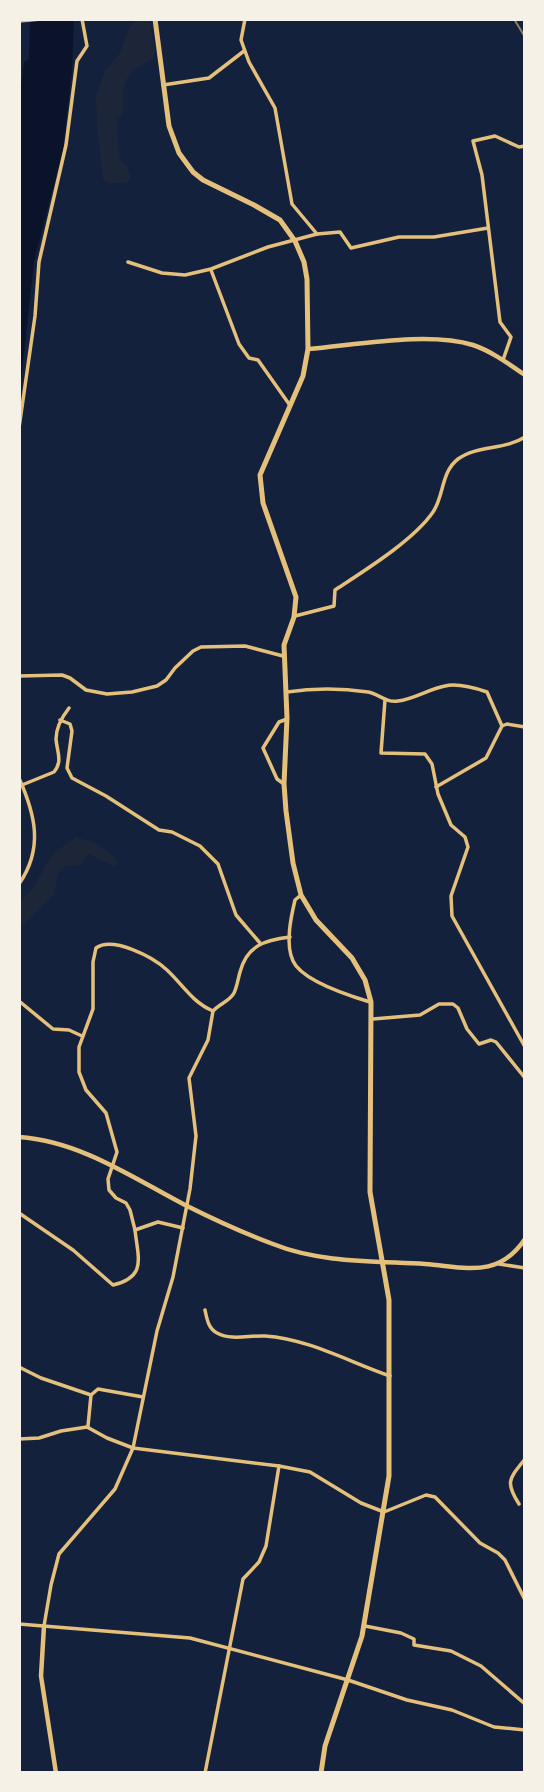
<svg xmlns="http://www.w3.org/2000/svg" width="544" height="1792" font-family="Raleway,sans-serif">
	<rect width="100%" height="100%" fill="#14213d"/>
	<g fill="#1d2539">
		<path d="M137,19H149L155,51L153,59C121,73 123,84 123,116L117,118L118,148L121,162L126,164L131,179L126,183H109L103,179L97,126L96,97L105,71L120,53L127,32Z"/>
		<path d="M76,837L98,844L118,861L116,867L88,854L80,865L65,866L59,872L53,896L23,926L19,925V901C35,892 41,870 53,855C59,848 69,843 76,837Z"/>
	</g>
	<path fill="#0b132b" d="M30,19H74L72,72L63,150L34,262L19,398V102L24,62L29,59Z"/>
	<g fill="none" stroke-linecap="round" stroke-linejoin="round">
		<g stroke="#e5c07b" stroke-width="3.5">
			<path d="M19,21L41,19"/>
			<path d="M163,85L209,78L244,51"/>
			<path d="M317,234L340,232L351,248L399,237H434L488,228"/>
			<path d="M128,262L162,273L185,275L211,269L268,247L317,234L292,204L275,108L249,62L241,40L245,19"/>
			<path d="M211,270L239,344L249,358L258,360L289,404"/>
			<path d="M503,360L511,337L500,322L482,175L473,141L495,136L519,147L525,146"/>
			<path d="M19,428L35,316L39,262L66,145L77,61L87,46L82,19"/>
			<path d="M295,616L334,606L335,590C364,571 414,540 433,512C444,496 441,472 458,459C477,445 505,450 525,437"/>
			<path d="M19,676L62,675L70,678L86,690L107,694L132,692L157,686L166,680L175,668L193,651L201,647L245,646L283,656"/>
			<path d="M287,692C314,688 340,688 368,692C379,694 386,703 398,701C414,699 429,689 445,686C457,683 475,688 487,692L502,726"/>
			<path d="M385,700L381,753L425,754L432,764L438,794L451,825L465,837L468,847L451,896L452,916L525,1047"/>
			<path d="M60,720L70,724L72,731L67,768L72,778L106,796L159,830L172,832L200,846L218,864L236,915L260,943"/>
			<path d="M502,726L507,724L525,727"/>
			<path d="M19,778C35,814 44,848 19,884"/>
			<path d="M284,784L277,779L263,748L279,722L287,719"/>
			<path d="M22,785L54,772C63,761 57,752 56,739C56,727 62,717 69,708"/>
			<path d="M436,787L486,758L502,726"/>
			<path d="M301,895L295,900C291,917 285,944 293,961C302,981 350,996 370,1002"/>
			<path d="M19,1001L53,1029L69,1030L82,1036"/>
			<path d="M373,1019L420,1015L439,1004H453L458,1008L467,1029L479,1044L491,1040L496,1042L525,1078"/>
			<path d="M19,1213L73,1250L113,1285C147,1277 138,1258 135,1230L158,1222L183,1228"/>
			<path d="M135,1230L130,1210L126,1203L116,1198L109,1190L108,1179L117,1152L106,1113L86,1090L79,1072V1047L93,1009V962L96,948C113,936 153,957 167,970C183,985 192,1002 213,1011"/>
			<path d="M499,1264L525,1268"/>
			<path d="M205,1310C207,1319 208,1328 217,1333C232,1341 249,1335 265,1336C309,1339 349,1362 390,1376"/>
			<path d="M19,1367L41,1378L91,1395"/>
			<path d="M88,1426L91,1395L98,1389L143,1397"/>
			<path d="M19,1439L39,1438L61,1431L87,1427L107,1438L133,1448L279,1466L310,1472L361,1503L384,1512L426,1495L435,1497L480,1543L498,1553L505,1560L525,1600"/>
			<path d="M519,1504C505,1482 509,1479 525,1459"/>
			<path d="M19,1624L190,1638L348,1680L407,1700L452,1710L494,1727L525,1730"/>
			<path d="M44,1626L51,1585L59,1554L115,1489L133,1448L157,1331L173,1277L190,1189L196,1136L189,1078L208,1040L213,1011C219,1004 230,1001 234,993C237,987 238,979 240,972C247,946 264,940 290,937"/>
			<path d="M365,1626L401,1633L414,1639V1645L451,1651L481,1666L525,1704"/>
			<path d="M205,1773L243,1579L259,1562L266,1546L279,1466"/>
		</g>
		<g stroke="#e5c07b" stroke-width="4.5">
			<path d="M308,349C356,345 428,331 473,345C491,351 509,364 525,375"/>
			<path d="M19,1137C80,1141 133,1178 185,1205C213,1219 243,1233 273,1244C320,1263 375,1261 425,1264C466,1267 498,1279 525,1239"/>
			<path d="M44,1626L41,1676L56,1773"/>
		</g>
		<path stroke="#e5c07b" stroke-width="5" d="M155,19L169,126L179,153L193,172L203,180L254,205L280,220L295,241L304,262L307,279L308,349L303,376L260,475L263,503L296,597L294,617L284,645L287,718L284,784L286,811L293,863L301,895L316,920L352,958L365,980L371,1002L370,1192L389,1300V1476L362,1636L325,1746L321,1773"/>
		<path stroke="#918062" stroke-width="2" d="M514,19L525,37"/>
	</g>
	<rect width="544" height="1792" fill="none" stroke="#f6f1e7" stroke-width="42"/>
</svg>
